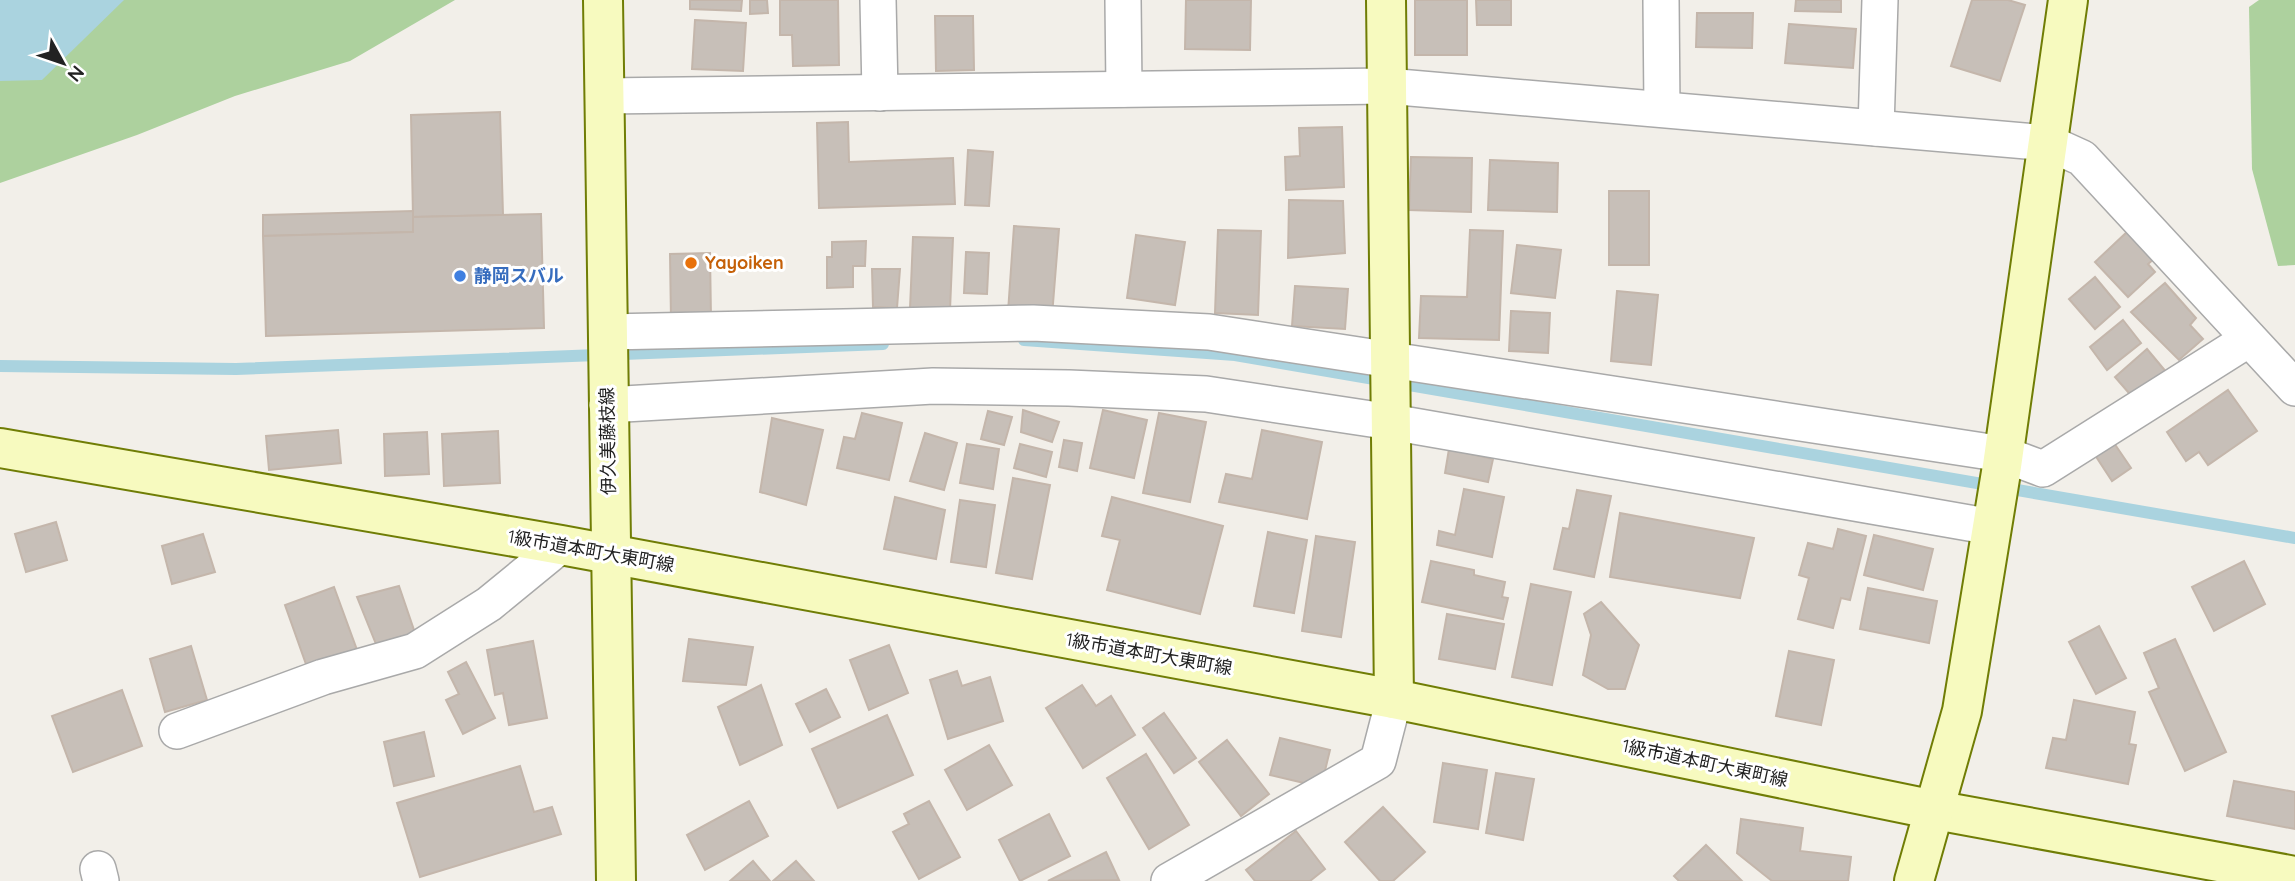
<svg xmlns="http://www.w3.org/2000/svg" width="2295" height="881" font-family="Quicksand,'Noto Sans JP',sans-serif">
	<rect width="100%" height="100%" fill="#f2efe9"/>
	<g fill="#add19e">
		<path d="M0,0H455L350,61L235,96L137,135L0,183Z"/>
		<path d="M2259,0H2295V265L2278,266L2252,169L2249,7Z"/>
	</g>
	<path fill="#aad3df" d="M0,0H124L42,80L0,81Z"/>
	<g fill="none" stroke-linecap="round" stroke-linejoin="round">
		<g stroke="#aad3df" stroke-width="12">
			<path d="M1024,340L1235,355L2295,538"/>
			<path d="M0,366L236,369L883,344"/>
		</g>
	</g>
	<g fill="#c7bfb8" stroke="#c4b6ab" stroke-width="2">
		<path d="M690,0H742L741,11L690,9Z"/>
		<path d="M750,0H767L768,13L750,14Z"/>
		<path d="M780,0H838L839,65L793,66L792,35H780Z"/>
		<path d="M1186,0H1251L1250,50L1185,49Z"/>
		<rect x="1415" y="0" width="52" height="55"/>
		<path d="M1476,0H1511V25H1477Z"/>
		<path d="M1796,0H1841V12L1795,11Z"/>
		<path d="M1972,0H2008L2025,5L2000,81L1951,66Z"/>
		<path d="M1697,13H1753L1752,48L1696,47Z"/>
		<path d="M935,16H973L974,70L936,71Z"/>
		<path d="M695,20L746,23L743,71L692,69Z"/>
		<path d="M1789,24L1856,29L1853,68L1785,63Z"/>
		<path d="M500,112L503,215L413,217L411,115Z"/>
		<path d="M848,122L849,162L953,158L955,204L819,208L817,123Z"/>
		<path d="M1342,127L1344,187L1286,190L1285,157L1300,156L1299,128Z"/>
		<path d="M968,150L993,152L989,206L965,205Z"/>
		<path d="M1411,157L1472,158L1471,212L1409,210Z"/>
		<path d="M1490,160L1558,163L1557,212L1488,210Z"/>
		<rect x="1609" y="191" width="40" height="74"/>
		<path d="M1289,200L1343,201L1345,253L1288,258Z"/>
		<path d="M413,211V232L263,236V215Z"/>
		<path d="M541,214L544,328L266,336L263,236L413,232V217Z"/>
		<path d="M1014,226L1059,229L1052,316L1008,312Z"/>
		<path d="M1218,230L1261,231L1258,315L1215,313Z"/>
		<path d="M1470,230L1503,231L1499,340L1419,338L1421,296L1467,297Z"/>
		<path d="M2128,231L2154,259L2148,264L2155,272L2128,297L2095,262Z"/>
		<path d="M1136,235L1185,242L1175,305L1127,298Z"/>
		<path d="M913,237L953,238L950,310L910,309Z"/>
		<path d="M866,241L865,266H853V287L827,288V257H832V242Z"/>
		<path d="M1517,245L1561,250L1555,298L1511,293Z"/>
		<path d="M966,252L989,253L987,294L964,293Z"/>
		<path d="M710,253L711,319L671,320L670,254Z"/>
		<path d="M872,269H900L897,308L873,307Z"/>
		<path d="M2095,277L2120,307L2095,329L2069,299Z"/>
		<path d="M2165,283L2196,318L2190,325L2203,339L2179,360L2131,312Z"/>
		<path d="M1295,286L1348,289L1345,329L1292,326Z"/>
		<path d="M1617,291L1658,295L1651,365L1611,361Z"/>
		<path d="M1511,311L1550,313L1548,353L1509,351Z"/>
		<path d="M2123,320L2141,343L2107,370L2090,347Z"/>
		<path d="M2147,349L2167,373L2135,400L2115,377Z"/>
		<path d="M2228,390L2257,431L2208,465L2199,452L2186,461L2167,432Z"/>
		<path d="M1023,410L1059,422L1052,442L1021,432Z"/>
		<path d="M1103,410L1147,420L1134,478L1090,468Z"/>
		<path d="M988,411L1012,417L1004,445L981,439Z"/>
		<path d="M862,413L902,423L889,480L837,468L844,437L855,439Z"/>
		<path d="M1159,413L1206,422L1190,502L1143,493Z"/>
		<path d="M772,418L823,430L806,505L760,492Z"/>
		<path d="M338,430L341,463L269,470L266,436Z"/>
		<path d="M1262,430L1322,442L1307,519L1219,502L1226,474L1252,479Z"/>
		<path d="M498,431L500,483L444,486L442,434Z"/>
		<path d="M427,432L429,474L385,476L384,434Z"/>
		<path d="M925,433L957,443L944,490L910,481Z"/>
		<path d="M1064,440L1082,443L1077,471L1059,467Z"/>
		<path d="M2114,443L2131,468L2112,481L2095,455Z"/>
		<path d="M967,444L999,449L993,489L960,483Z"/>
		<path d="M1020,444L1052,452L1046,477L1014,468Z"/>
		<path d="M1449,449L1493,459L1488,482L1445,473Z"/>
		<path d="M1013,478L1050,485L1032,579L996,573Z"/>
		<path d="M1464,489L1504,497L1492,557L1437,545L1439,531L1455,535Z"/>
		<path d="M1577,490L1611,496L1594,577L1554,569L1563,528L1569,529Z"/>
		<path d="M895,497L945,510L936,559L884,549Z"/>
		<path d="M1112,497L1223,526L1200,614L1107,590L1120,540L1102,536Z"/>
		<path d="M960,500L995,505L986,567L951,562Z"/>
		<path d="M1620,513L1754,538L1740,598L1610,577Z"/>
		<path d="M56,522L67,560L26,572L15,534Z"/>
		<path d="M1838,529L1866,536L1850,600L1841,598L1833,628L1798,619L1809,578L1799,575L1808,543L1833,549Z"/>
		<path d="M1268,532L1307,540L1294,613L1254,606Z"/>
		<path d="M203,534L215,572L172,584L162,546Z"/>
		<path d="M1874,535L1933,549L1923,590L1864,575Z"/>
		<path d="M1316,536L1355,542L1341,637L1302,631Z"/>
		<path d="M1431,561L1474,570V575L1505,582L1502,597L1508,598L1503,619L1422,602Z"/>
		<path d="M2244,561L2265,604L2214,631L2192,587Z"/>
		<path d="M1531,584L1571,592L1552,685L1512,677Z"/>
		<path d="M399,586L416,636L378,649L357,597Z"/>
		<path d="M334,587L357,650L307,667L285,605Z"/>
		<path d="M1868,588L1937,601L1929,643L1860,629Z"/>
		<path d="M1601,602L1639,645L1625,689H1608L1583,675L1591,635L1584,614Z"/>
		<path d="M1447,614L1504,624L1495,669L1439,659Z"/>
		<path d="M2099,626L2126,678L2096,694L2069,642Z"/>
		<path d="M689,639L753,647L746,685L683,681Z"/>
		<path d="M2175,639L2226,752L2185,771L2149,692L2159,688L2144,653Z"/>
		<path d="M533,641L547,718L509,725L503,693L495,695L487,650Z"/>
		<path d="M889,645L908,693L869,710L850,660Z"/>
		<path d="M191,646L207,700L165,712L150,659Z"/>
		<path d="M1789,651L1834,660L1821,725L1776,716Z"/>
		<path d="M466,662L495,718L463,734L446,700L459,694L448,672Z"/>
		<path d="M957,671L962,686L990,677L1003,721L948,739L930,680Z"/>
		<path d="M761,685L782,745L740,765L718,707Z"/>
		<path d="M1082,685L1096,706L1111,696L1135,735L1083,768L1046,708Z"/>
		<path d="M826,689L840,717L810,732L796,704Z"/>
		<path d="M122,690L142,746L73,772L52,716Z"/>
		<path d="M2074,700L2135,712L2129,744L2136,745L2128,784L2046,768L2053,738L2066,740Z"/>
		<path d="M1164,713L1196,758L1174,773L1143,728Z"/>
		<path d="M887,715L913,775L838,808L812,749Z"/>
		<path d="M424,732L434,776L394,786L384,742Z"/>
		<path d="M1280,738L1330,750L1321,787L1270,775Z"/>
		<path d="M1227,740L1269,794L1241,816L1199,762Z"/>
		<path d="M989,745L1012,785L967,810L945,770Z"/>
		<path d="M1146,754L1189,825L1149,849L1107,778Z"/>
		<path d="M1443,763L1487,770L1478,829L1434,822Z"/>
		<path d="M520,766L534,812L552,807L561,834L420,877L397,803Z"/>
		<path d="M1496,773L1534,779L1523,840L1486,833Z"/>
		<path d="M2234,781L2295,792V829L2227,816Z"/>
		<path d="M749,801L768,836L705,870L687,835Z"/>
		<path d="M929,801L960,857L919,879L893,832L909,824L904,814Z"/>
		<path d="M1383,807L1425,852L1393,881H1380L1345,842Z"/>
		<path d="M1049,814L1070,856L1020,881L999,840Z"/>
		<path d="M1741,819L1803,828L1800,851L1851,857L1848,881H1772L1737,853Z"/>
		<path d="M1296,831L1325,869L1310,881H1255L1246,870Z"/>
		<path d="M1706,845L1742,881H1679L1674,876Z"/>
		<path d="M1106,852L1119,880L1048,881Z"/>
		<path d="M753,861L770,881H730Z"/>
		<path d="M796,861L814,881H773Z"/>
	</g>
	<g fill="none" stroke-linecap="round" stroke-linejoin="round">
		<defs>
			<g id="street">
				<path d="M878,0L880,93"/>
				<path d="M1123,0L1124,89"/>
				<path d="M1661,0L1662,109"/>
				<path d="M604,96L1387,86L2049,143L2082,158L2295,388"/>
				<path d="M1876,128L1880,0"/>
				<path d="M607,332L1033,323L1209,332L2003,454L2043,469L2249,339"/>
				<path d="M607,405L933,386L1069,388L1206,394L1391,422L1992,527"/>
				<path d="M177,731L323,677L415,651L489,604L561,545"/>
				<path d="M98,869L101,881"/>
				<path d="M1169,881L1378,761L1394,699"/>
			</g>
			<g id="secondary">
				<path d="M603,0L616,881"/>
				<path d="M1386,0L1394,699"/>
				<path d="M0,448L561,545L1394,699L1935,810L2295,876"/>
				<path d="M1914,881L1962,711L2002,466L2068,0"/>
			</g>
		</defs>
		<use href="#street" stroke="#a9a9a9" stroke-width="38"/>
		<use href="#secondary" stroke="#707d05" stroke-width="42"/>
		<use href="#street" stroke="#fff" stroke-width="35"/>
		<use href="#secondary" stroke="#f7fabf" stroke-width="38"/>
	</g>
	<circle fill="#e8710a" stroke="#fff" stroke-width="2.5" cx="691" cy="263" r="7"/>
	<circle fill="#3f7fe0" stroke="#fff" stroke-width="2.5" cx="460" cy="276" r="7"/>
	<g text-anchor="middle" stroke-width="6" stroke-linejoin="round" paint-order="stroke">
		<g font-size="18" font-weight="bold" fill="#c56008" stroke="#fff" text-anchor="start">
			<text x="705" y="269">Yayoiken</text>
		</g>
		<g font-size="18" font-weight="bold" fill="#366cbe" stroke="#fff" text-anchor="start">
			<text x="474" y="282">静岡スバル</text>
		</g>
		<g font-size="18" fill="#222" stroke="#fff">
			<text transform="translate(608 441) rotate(-91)" y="6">伊久美藤枝線</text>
			<text transform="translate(591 551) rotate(10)" y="6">1級市道本町大東町線</text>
			<text transform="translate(1149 654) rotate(10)" y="6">1級市道本町大東町線</text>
			<text transform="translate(1705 763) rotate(12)" y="6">1級市道本町大東町線</text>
		</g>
	</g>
	<g transform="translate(63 63) rotate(130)" stroke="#ffffff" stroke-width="5" paint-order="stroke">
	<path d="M0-5L12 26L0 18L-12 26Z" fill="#222222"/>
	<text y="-10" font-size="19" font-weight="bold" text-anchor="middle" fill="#222222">N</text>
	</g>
</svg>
